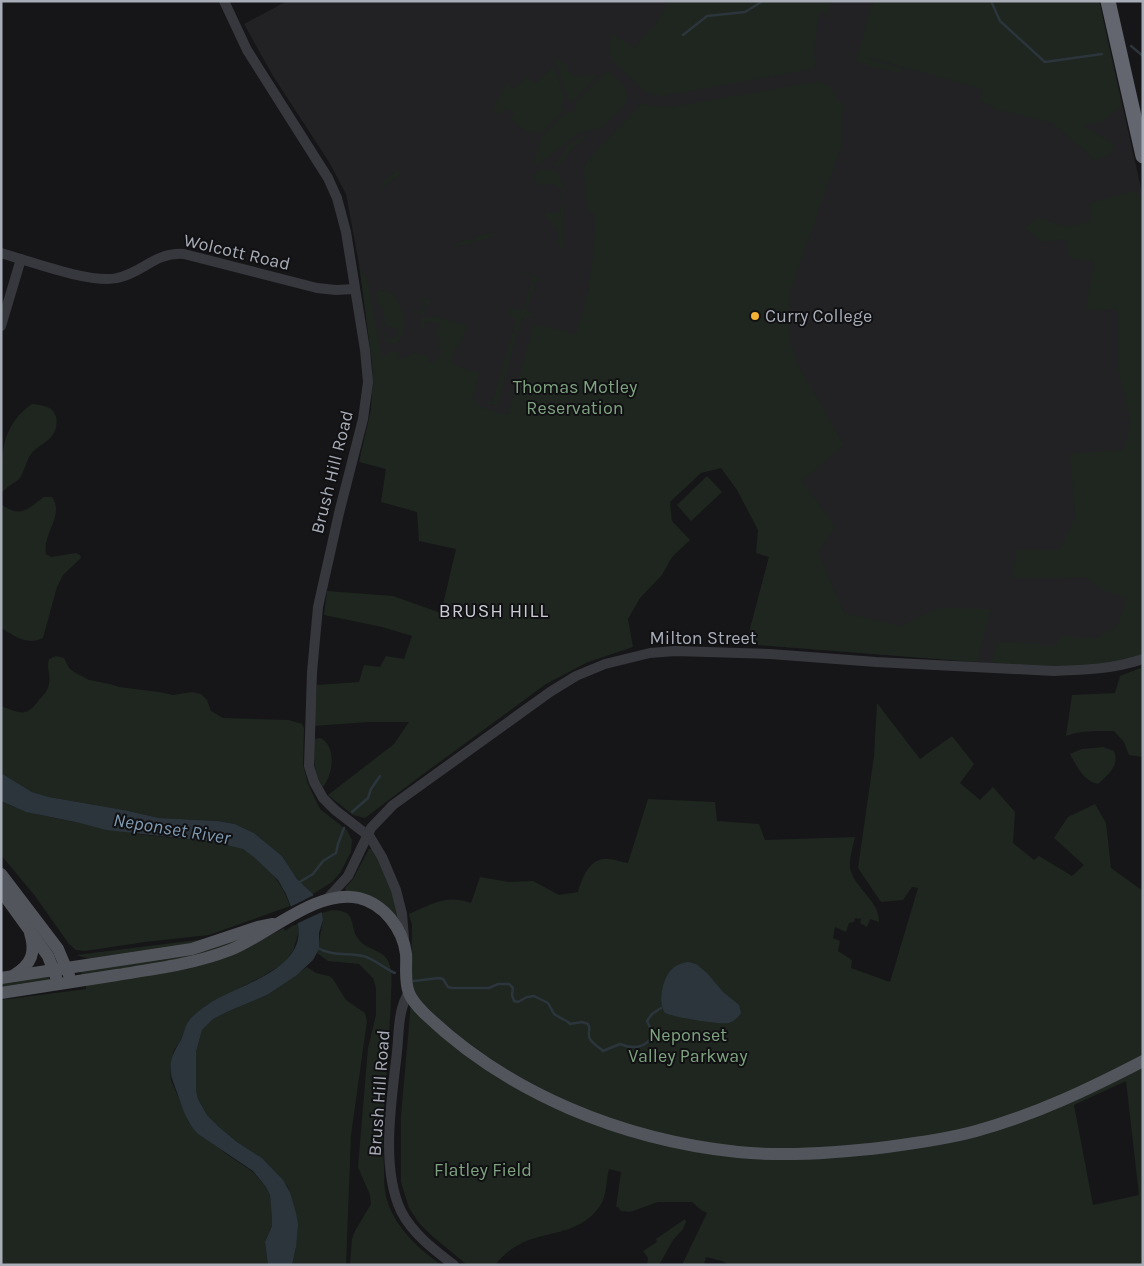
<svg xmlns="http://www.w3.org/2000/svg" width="1144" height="1266" font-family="Karla,sans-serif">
	<rect width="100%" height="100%" fill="#161618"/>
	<path fill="#222225" d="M287,1H1099L1143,197V655L1048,668L746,644L806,417L504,464L371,409L373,389L372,358L359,264L346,194L329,162L273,76L244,24Z"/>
	<g fill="#1e261f" fill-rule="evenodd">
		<path d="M669,1H831L828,13L820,12L813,54L816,63L812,69L663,96C658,95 653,95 648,93C643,91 614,62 611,57C607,49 610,41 612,34L635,48L655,25Z"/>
		<path d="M873,1H1099L1122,106L1101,122L1082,125L1115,145L1109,155L1095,160L1055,125L1042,120L998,110L980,100L982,89L868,57L867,58L903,69L902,73L866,66V64L856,61Z"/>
		<path d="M552,57L569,66L567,70L575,77L577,75L581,78L587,74L590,77L594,74L597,76L573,101L568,99L558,68Z"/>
		<path d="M554,66L565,100L562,104L563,111L542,132L533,131L529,133L510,119L514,113L506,108L499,115L494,112V107L507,82L513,89L527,77L534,84Z"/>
		<path d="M608,70C617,80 634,90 625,105L602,128L589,130L576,135L537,165L533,162L542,137L565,113H572L576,110L575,103Z"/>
		<path d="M819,81L831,87L836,98L843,105L841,147L790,291L788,323L790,342L798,365L844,445L802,481L835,527L818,552L844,613L902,626L938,608L991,609L977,662L746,644L769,557L756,553L758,530L737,490L721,468L701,473L670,502L672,521L690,540L672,557L662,575L640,598L628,619L633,647L588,662L546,684L422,775L365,818L353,815L328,795L394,744L409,722H368L314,726L317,685L359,682L364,665L380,667L386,656L404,659L412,636L382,627L324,615L327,591L393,596L441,613L456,549L419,541L417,512L381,502L386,469L359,462L371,409L373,371L359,264L368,283L382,357L388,355L387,352H396L399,360C414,354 411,351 429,357L428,361L433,363L435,359L438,360L442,350L438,349L441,338L436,336L440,324L432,321L425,322L422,331H421V318L436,316L467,326L459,348L455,347L451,361L454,362V365L479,373L472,400L478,402V404L483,408L508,415L534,325L536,324L576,334L590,285L588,283L594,252L595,213L588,212L583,168L592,155L634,112L640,104L665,108Z"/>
		<path d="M586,134L581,142L570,151L559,166L556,167V162L566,151L565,147Z"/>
		<path d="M541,170C563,166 564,184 564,199L562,200V190C557,184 547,182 540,186L532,177Z"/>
		<path d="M396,171H397L400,174L380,190L385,180Z"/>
		<path d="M1133,191L1143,198V655L1087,668L991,663L998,642L1057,645L1060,636L1099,638L1118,624L1127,598L1103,590L1085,577L1031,579L1012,578L1017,549L1060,550L1075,517L1070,454L1123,450L1131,423L1118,369V309L1086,310L1094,262L1069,257L1066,239L1042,242L1025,228L1039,218L1067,227L1091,221L1090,203Z"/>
		<path d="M562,204H564L563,248L560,247V245L557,242C560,228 554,223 545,216L546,213L560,212Z"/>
		<path d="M493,232V235L489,238L460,246L447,245H455L467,239L470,241L475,240V237Z"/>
		<path d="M521,270L542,280L541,282L536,281L527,311L533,314L531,316H527L526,319L522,317L518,332L513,331L516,320L508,315L510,307L519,310L522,309L523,310L526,308L525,302L533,279L528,274L521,273Z"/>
		<path d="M380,290L394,294C402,312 413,328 394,345L385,340L383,329L388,339C396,341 398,335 398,329L387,326L386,324L382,307L379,306L376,293Z"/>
		<path d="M420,298L431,300L425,308L424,315L417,314L410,308L421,313L425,302L419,300Z"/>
		<path d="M512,333L517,334L498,404L503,406L501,407L487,403L486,401L493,402Z"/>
		<path d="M32,404C38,405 46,405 51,409C59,415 58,430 51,437C45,444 36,447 31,454C26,461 24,473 19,479C13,484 6,487 1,494C1,457 0,426 32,404Z"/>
		<path d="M707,476L722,492L691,521L677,505Z"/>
		<path d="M44,497H52C65,515 42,534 46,554L51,557L76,553L80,555L81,558L63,575L57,587L43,638C27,646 15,636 1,628V504C21,519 27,509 44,497Z"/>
		<path d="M56,656L64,658L69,668L74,672L89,680L110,684L119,687L159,692L173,695L192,692L201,694L207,700L211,711L223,718L289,720L302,724L304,728L303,764L308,784L320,809L347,830L352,840L351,852L340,873L332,882L313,894L297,879L282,856L254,833L235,824L218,821L159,818L124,810L49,797L32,792L1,773V706C20,713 26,718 39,700C43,696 49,689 49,683C51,674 46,668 49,659Z"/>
		<path d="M1143,667V757L1129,755L1124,742L1114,731C1097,731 1082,730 1066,736L1072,695L1115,693L1120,676Z"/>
		<path d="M877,703L920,759L952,736L974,764L960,783L980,800L993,787L1015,812L1013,843L1034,860L1039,856L1072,876L1084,865L1054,838L1068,817L1095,804L1106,823L1111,868L1143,891V1265H729L722,1261L706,1257L704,1265H682L707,1213L701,1210L692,1202H658L630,1212L621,1211L618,1207H616L621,1172L609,1169C606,1180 607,1196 600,1206C582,1232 555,1231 529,1240C515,1245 504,1254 495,1265H467L431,1235L419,1223L409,1208L401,1182V1116L410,1014L412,925L409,914C432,904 446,894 471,903L480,877L509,882L533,881L559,895L578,892C582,878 590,857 608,859C615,859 621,862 628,863L648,799L715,802L717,821L759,824L765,840L855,837C853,846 849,859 850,868C854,888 880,901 879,922L870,919L867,927L860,923L861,919L855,918L854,922L849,923L846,932L835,927L833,938L840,941L838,951L852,960L851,968L890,982L918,888L912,887L903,900L881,902L858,868L874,756ZM1126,1081L1139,1195L1093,1205L1074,1105Z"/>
		<path d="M321,738C337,748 333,774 323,787C313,773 314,756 313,739Z"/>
		<path d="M1103,747L1114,751C1120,765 1108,775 1098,784C1083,781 1077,766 1070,754L1082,749Z"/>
		<path d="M1,801C27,814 54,818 81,823C109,828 136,835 164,837C188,840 221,838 243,849C263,859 284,885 290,906L209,935L145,942L85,951L76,950L69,944L35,896L1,855Z"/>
		<path d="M369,849H372L382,863L400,915L397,918C379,904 370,892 346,891L345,888L353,879Z"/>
		<path d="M332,910C359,910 348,927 359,940C366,949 381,950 387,959C394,970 391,986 391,999C391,1012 389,1024 389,1037C387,1080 380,1123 384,1166C384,1177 384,1189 387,1200C395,1227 419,1250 442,1265H350L352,1239L355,1231L371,1204L370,1195L358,1167L368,1048L376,1015V988L373,978L359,964L328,961L317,953L323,920L322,913Z"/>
		<path d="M298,924L299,931L293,951L283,964L263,976L205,1006L189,1020L181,1040L174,1050L170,1068L171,1080L189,1123L225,1153L253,1172L266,1187L270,1195L272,1219V1226L265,1242L268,1265H1V1000L86,989V984L245,948L284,928L285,931L292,926Z"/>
		<path d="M256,932L231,945L185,959L82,976L80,970Z"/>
		<path d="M213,938L204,942L93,960L76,955Z"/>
		<path d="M307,967L316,973L329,976L333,979L346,1000L365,1013L367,1021L351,1135L346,1265H292L296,1247L290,1192L288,1187L262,1158L237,1142L219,1127L207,1115L198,1099L196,1090V1052L202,1030L213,1019L229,1011L267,995Z"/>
		<path d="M49,977L50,981L1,989V981Z"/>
		<path d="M685,1219L686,1222L683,1229L673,1240L659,1265H647L648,1258L643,1251L657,1242L656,1239Z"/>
	</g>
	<g fill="#2c353c">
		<path d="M1,773L32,792L49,797L124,810L159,818L218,821L235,824L254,833L282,856L297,879L313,894L322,913L323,920L319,933V949L313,960L297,975L267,995L229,1011L213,1019L202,1030L196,1052V1090L198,1099L207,1115L219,1127L237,1142L262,1158L283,1180L290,1192L296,1213L298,1224L296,1247L292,1265H268L265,1242L272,1226V1219L270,1195L266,1187L253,1171L198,1134C185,1121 181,1103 175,1087C167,1068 170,1057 181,1040C184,1034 185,1025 190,1019C194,1015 202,1008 207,1005C236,985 306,971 298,925L286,894L278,880L255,858L243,849L215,842L106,830L80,823L26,812L1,801Z"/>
		<path d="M688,962L696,964L707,973L723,992L739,1005L741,1013C739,1017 734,1021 729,1023C721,1025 673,1017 665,1013C657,1002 663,976 673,968C678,964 683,963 688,962Z"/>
	</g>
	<path fill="#161618" d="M316,894L324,911L296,924L288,908Z"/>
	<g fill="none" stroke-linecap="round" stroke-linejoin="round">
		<g stroke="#2c353c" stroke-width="2.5">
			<path d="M991,1L1000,21L1045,62L1102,54"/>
			<path d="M683,35L707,16L745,12L763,1"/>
			<path d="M1131,46L1143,56"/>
			<path d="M352,812L368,798L371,789L380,776"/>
			<path d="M298,883L313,874L323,861L336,853L338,844L344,828"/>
			<path d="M316,947C330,956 347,953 363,956C373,958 385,969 395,973"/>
			<path d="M414,981L439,978L443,979L448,987L452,988H489L498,984H509L513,988L512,995L514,1001L518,1002L527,997L534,996L548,1003L554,1014L568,1022L570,1024L582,1022L588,1024C591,1029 588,1030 589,1036C589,1042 599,1047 603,1051L620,1044C632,1049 647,1049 653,1034L647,1021L652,1014L661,1008"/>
		</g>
		<g stroke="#37383d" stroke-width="10">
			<path d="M224,1L247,50L328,178L337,198L346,232L365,350L368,382L363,419L339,513L318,607L312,672L309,766L314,782L323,798L335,810L370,837L382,857L396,890L402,914L404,938"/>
			<path d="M1,253C29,261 91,284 117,278C143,273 154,252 184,254L317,288L336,290L355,289"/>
			<path d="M1,326L21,259"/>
			<path d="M327,899L348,876L371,828L393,805L550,692L576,676L605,664L650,653L675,651L770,654L876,662L1054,671C1085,670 1113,669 1143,659"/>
			<path d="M409,992C398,1009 399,1032 397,1052C392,1098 380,1167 401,1211C412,1233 434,1250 454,1265"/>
		</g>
		<g stroke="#53555c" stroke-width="12">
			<path d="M1,874L58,949L69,975"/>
			<path d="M1,891L48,956L56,977"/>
			<path d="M14,975C32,964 36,952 30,933"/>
			<path d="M1,978L192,949L258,927L273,924"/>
			<path d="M1,993C40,987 78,981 117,975C155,969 194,964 230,950C268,935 317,888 359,898C384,904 403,929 406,954C407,967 404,980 409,993C412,1001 418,1007 424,1013C508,1094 623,1140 738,1152C788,1157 838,1153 887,1147C917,1143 947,1139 976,1131C1035,1115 1089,1089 1143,1061"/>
		</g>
		<path stroke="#63666e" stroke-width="15" d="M1108,1L1143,156"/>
	</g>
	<circle fill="#f2b134" stroke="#111113" stroke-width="2" cx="755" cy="316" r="5"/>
	<g text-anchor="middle" stroke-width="4" stroke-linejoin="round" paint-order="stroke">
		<g font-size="18" fill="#a8adb8" stroke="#111113">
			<text transform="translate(237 252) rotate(13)" y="6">Wolcott Road</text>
			<text transform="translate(332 472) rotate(-76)" y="6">Brush Hill Road</text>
			<text x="703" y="644">Milton Street</text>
			<text transform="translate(379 1093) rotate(-86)" y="6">Brush Hill Road</text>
		</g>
		<g font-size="18" fill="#a8adb8" stroke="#111113" text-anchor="start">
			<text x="765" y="322">Curry College</text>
		</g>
		<g font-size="18" fill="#7fa381" stroke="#111113">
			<text x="575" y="393">Thomas Motley<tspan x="575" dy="21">Reservation</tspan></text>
			<text x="688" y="1041">Neponset<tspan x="688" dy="21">Valley Parkway</tspan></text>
			<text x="483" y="1176">Flatley Field</text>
		</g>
		<g font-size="19" letter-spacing="1" fill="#c9ccd4" stroke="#111113">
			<text x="494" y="617">BRUSH HILL</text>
		</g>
		<g font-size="19" font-style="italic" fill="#7f9bb3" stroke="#111113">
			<text transform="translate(172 828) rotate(9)" y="7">Neponset River</text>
		</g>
	</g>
	<rect width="1144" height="1266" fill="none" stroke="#a8adb8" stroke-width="5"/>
</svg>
